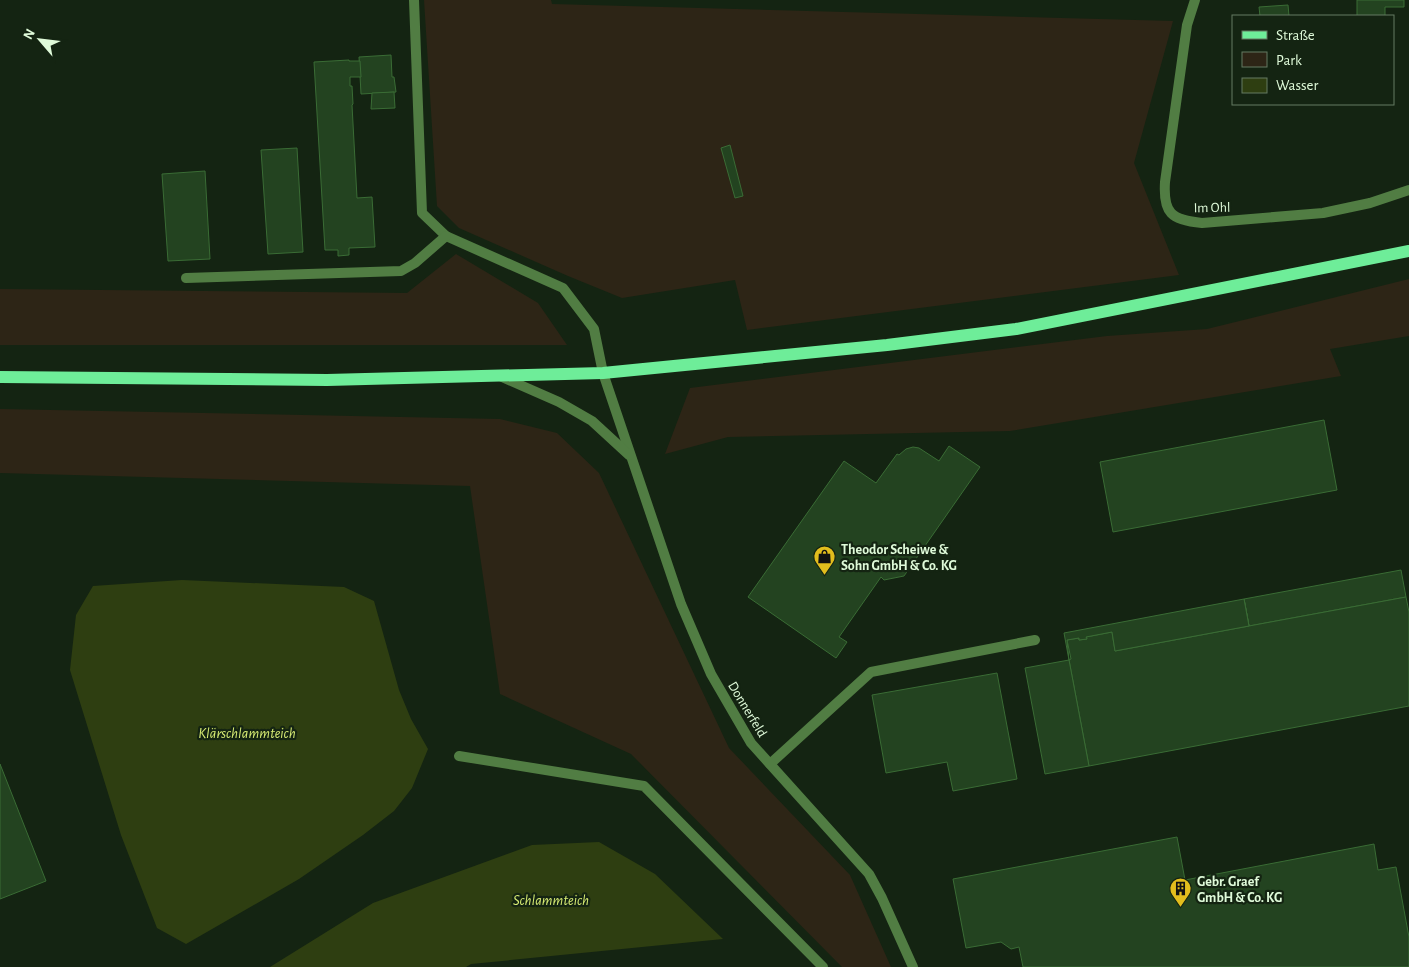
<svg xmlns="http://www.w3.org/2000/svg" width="1409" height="967" font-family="'Alegreya Sans',sans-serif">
	<rect width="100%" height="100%" fill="#142412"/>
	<g fill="#2d2516">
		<path d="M424,0H551L552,4L1173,21L1134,163L1179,275L747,330L735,280L622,298L568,276L459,228L437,206Z"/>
		<path d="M456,254L538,303L567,345H0V289L407,293Z"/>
		<path d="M1409,279V336L1330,349L1341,376L1010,431L728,437L665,454L690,388L1107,336L1207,329Z"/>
		<path d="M0,409L500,419L557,433L599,473L729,748L850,875L891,967H842L631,754L500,694L470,486L0,473Z"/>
	</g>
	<g fill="#2e3e11">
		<path d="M182,580L344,587L374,601L399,690L411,719L428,749L412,788L394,811L363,835L299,879L186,944L157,928L121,835L70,670L76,615L93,586Z"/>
		<path d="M599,842L655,874L723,939L471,964L466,967H270L373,903L532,845Z"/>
	</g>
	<g fill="#234320" stroke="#3a6c35">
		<path d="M1357,0H1404V7H1385V16H1357Z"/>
		<path d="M1288,5L1289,16H1260L1259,7Z"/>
		<path d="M391,55L392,77H394L396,92L361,94L359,57Z"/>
		<path d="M349,60V61H360L361,77H350V86H352L353,104L352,105L357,198L372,197L375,247L349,248V255L338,256V250H325L314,62Z"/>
		<path d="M394,92L395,108L371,109L372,93Z"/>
		<path d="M730,145L743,196L735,198L721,148Z"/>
		<path d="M297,148L303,252L268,254L261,150Z"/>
		<path d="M205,171L210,259L168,261L162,174Z"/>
		<path d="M1324,420L1337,490L1113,532L1100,462Z"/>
		<path d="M949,446L980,467L904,576L884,580L881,577L839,637L847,642L836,658L748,597L844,461L876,483L897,454L899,455L906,449L913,447L919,448L939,461Z"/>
		<path d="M1401,570L1406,597L1249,626L1244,599Z"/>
		<path d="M1406,597L1409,612V706L1089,766L1069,660L1071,659L1067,640L1079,638V640L1087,639L1086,637L1112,632L1115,651L1249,626L1244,599L1249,626Z"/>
		<path d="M1244,599L1249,626L1115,651L1112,632L1086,637L1087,639L1079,640V638L1067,640L1069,660L1064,633Z"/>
		<path d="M1069,660L1089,766L1045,774L1025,668Z"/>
		<path d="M997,673L1017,779L953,791L947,762L886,773L872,695Z"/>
		<path d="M0,764L46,881L0,899Z"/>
		<path d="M1177,837L1185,880L1374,844L1378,870L1396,867L1409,937V967H1023L1019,947L1011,949L1001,942L966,948L953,879Z"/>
	</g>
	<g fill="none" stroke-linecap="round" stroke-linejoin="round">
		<g stroke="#517d43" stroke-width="10">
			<path d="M414,0L422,213L446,236L563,288L594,329L603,373"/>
			<path d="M1195,0L1187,25L1165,182C1163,213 1171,220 1202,223L1323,213L1370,203L1409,190"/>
			<path d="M186,278L401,271L415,263L446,236"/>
			<path d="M459,756L644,786L823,967"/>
			<path d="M770,764L871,672L1035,640"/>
		</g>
		<g stroke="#517d43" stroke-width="10">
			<path d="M603,373L681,604L711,674L751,743L869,874L882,898L913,967"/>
			<path d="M502,377L559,402L592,421L629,455"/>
		</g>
		<path stroke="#6eed99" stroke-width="12" d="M0,377L327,380L603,373L887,345L1016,329L1409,251"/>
	</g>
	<defs>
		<symbol id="shop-pin" viewBox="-11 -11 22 30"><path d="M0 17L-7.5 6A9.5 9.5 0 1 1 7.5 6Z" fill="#e2bd1d" stroke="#142412"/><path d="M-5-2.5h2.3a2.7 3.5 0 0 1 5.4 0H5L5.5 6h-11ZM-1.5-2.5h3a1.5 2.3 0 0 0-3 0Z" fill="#111"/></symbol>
		<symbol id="building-pin" viewBox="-11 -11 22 30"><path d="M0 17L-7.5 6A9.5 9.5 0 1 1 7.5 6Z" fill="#e2bd1d" stroke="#142412"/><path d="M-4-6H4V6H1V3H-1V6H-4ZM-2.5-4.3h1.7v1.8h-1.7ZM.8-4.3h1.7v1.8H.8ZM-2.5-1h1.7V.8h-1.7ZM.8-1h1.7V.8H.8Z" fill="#111"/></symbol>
	</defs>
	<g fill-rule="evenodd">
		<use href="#shop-pin" x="812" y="544" width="25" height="34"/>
		<use href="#building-pin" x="1168" y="876" width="25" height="34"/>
	</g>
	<g text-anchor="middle" stroke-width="4.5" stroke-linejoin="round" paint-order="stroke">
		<g font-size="14" fill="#dffad9" stroke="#142412">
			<text transform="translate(1212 207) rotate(-1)" y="5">Im Ohl</text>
			<text transform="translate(748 709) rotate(59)" y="5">Donnerfeld</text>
		</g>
		<g font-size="14" font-weight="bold" fill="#dffad9" stroke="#142412" text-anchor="start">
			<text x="841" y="554">Theodor Scheiwe &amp;<tspan x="841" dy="16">Sohn GmbH &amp; Co. KG</tspan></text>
			<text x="1197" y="886">Gebr. Graef<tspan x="1197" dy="16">GmbH &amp; Co. KG</tspan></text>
		</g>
		<g font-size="15" font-style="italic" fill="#d8ed74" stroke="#142412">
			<text x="247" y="738">Klärschlammteich</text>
			<text x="551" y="905">Schlammteich</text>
		</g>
	</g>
	<rect x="1232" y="15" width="162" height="90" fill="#142412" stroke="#657a62"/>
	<rect x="1242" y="31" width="25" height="8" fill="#6eed99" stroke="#657a62"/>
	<text x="1276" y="40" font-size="15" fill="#dffad9">Straße</text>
	<rect x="1242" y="52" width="25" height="15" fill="#2d2516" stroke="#657a62"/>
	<text x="1276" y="65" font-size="15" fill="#dffad9">Park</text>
	<rect x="1242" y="78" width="25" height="15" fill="#2e3e11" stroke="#657a62"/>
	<text x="1276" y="90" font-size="15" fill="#dffad9">Wasser</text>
	<g transform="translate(40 40) rotate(298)" stroke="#142412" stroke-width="4" paint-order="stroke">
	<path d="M0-4L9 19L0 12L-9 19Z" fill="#dffad9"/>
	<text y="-8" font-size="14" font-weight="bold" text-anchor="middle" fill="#dffad9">N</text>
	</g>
</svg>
